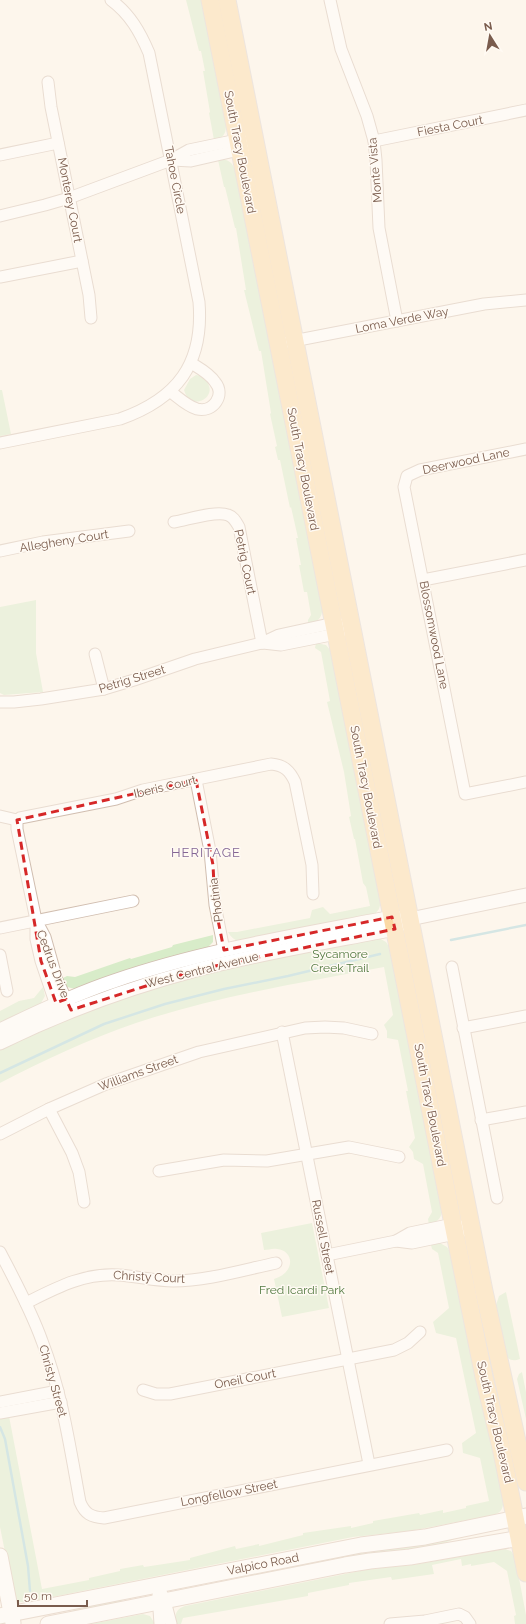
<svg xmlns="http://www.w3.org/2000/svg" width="526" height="1624" viewBox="0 0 526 1624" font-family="Raleway,sans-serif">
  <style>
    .green { fill: #d8ecc9 }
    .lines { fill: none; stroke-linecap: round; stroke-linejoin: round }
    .stream { stroke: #a5d3da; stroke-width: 2.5 }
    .minor-casing { stroke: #d1beb0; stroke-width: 13 }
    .tertiary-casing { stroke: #d1beb0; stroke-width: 15 }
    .secondary-casing { stroke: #d6c0b0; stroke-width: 17 }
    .primary-casing { stroke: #dad1cd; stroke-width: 19 }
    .minor { stroke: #fff; stroke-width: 11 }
    .tertiary { stroke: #fff; stroke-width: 13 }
    .secondary { stroke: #fff; stroke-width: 15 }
    .primary { stroke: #fbd9a5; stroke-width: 17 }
    .marked { fill: none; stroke: #d62828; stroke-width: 3; stroke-dasharray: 8 5; stroke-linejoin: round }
    .labels { text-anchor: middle; stroke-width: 3; stroke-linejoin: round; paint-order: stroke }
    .street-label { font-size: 12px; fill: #7a5c4d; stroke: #fffaf3 }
    .park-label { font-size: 12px; fill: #537a41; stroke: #fffaf3 }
    .neighbourhood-label { font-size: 13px; letter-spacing: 1px; fill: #846695; stroke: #fffaf3 }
  </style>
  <rect width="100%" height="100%" fill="#fdf6ec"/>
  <g class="green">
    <path d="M186,0H201L226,126C226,135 222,138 214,140L209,113L210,112L203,71H205L201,51H199Z"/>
    <path d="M218,160C227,158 233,162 235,171L322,607C323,618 318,622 308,624V620L311,615L307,592H304L299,565H301L296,538H298L291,507L290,508L280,460H278L275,447L277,446L270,414L271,413L261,351H259L244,290H246L236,228H235L225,187H224Z"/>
    <path d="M196,375C200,375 203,378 206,381C220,397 190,413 184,390L190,379Z"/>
    <path d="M0,390H2L11,434L0,436Z"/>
    <path d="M36,600V653L43,692L4,695L0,693V607Z"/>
    <path d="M316,643L326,645L331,651L381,902L379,909L375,914L239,941C234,940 231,937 228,932H237L310,918L312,910L323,907L330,914L370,906L366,887L363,883L355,839H354L349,817L351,816L344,772L327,702L330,701L321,652L315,648Z"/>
    <path d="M213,935V942L207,948L75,989L67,987L61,979L67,976L75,977L130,958L131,959L172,947L173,945Z"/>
    <path d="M379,938L386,942L390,948L442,1211C441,1220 436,1222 429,1225L428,1219L432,1212L423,1164L414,1159L413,1152L409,1147L415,1138L406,1091H408L398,1040L387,1038V1031L384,1025L393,1015L384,967C301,983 216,996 136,1023C89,1039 44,1060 0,1083V1050L80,1013L161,985L247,964Z"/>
    <path d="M43,987L45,996L41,1003L0,1023V1011L19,1001L34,998Z"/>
    <path d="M312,1223L329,1308L282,1317L274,1279C295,1273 295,1251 277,1249C273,1248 268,1250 264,1250L261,1233Z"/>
    <path d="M440,1243L447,1247L451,1253L503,1499C504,1508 501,1513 493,1515L410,1531L353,1537L27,1602H20L14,1597L0,1527V1418L9,1416L42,1589L89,1580V1578L120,1571V1569L143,1565L144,1567L190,1560V1558L235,1546L236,1549L259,1544V1546L303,1535V1533L351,1526V1528L373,1523V1521L419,1513L420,1515L443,1510V1513L466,1508V1506L489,1501L480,1458L463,1453L462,1443L476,1433L456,1338L436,1333L433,1322L449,1308L438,1253L432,1249L431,1245Z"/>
    <path d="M506,1292L520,1359C514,1361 510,1361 506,1356L496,1305L499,1296Z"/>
    <path d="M522,1372L526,1392V1419L517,1379L519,1374Z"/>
    <path d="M456,1536L457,1538L439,1545L226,1582L264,1569Z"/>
    <path d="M505,1549L511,1551L515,1557L526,1615V1624H515L514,1616L516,1615L507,1571L494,1562L471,1566V1564L462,1566L461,1559L432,1565L434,1574L392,1580L391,1577L349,1583V1585L308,1593V1596L183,1618L181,1624H176C174,1615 176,1609 185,1606L370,1569L412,1565Z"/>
    <path d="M122,1598L123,1604L69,1612L87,1605Z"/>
    <path d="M143,1614L150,1616L155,1624H91Z"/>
  </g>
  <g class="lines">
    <g class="stream">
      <path d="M451,940L526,925"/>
      <path d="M0,1073L104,1024L165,1004L224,989L288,976L380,954"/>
      <path d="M0,1427L5,1439L28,1566L30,1591"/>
    </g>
    <g class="minor-casing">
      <g id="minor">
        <path d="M330,0L341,49L367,116L374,141L376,160L379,228L397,321"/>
        <path d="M48,82L51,107L89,295L91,318"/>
        <path d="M374,141L526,110"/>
        <path d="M0,155L58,143"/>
        <path d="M172,160L191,161L239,150L245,147"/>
        <path d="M0,216L45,205L69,198L171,160L189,150L237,140L245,141"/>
        <path d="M0,277L82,261"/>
        <path d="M288,342L484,304L526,300"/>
        <path d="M171,392C179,398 187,406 197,409C213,413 226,395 215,382C209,373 199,368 191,363"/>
        <path d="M0,443L120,419C177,399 204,364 199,302L149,53C140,32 130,14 111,0"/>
        <path d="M526,449L420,470L407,476L404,487L465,794L526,782"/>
        <path d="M174,522C187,520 216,510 228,515C234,517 236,522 239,527L262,643"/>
        <path d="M0,551L43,542L129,531"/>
        <path d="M423,580L526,560"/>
        <path d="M263,643L281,645L336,634L342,631"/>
        <path d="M95,654L104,689"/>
        <path d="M0,702H14L41,699L104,689L134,680L195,659L262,643L279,635L334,623L340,624"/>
        <path d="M196,780L210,851L215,905L224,950"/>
        <path d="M0,816L17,820"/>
        <path d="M36,920L45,937L57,980L70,1007"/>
        <path d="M0,928L133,901"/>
        <path d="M0,955L7,991"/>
        <path d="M452,967L497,1198"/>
        <path d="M58,1011L41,961L36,939V920L17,829V820L20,818L116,799L143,790L271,764C284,765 290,771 295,782L312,865L313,894"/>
        <path d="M463,1028L526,1016"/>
        <path d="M282,1032L369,1464"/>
        <path d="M49,1109L72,1153L79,1172L84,1202"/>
        <path d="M481,1120L526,1112"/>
        <path d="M0,1134L49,1109L106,1084L199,1052L305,1028L325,1027L344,1028L372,1034"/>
        <path d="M159,1171L224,1160L267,1161L349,1147L399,1157"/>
        <path d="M396,1241L412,1243L460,1233"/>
        <path d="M0,1252C15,1281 31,1310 42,1341C62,1392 70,1448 80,1502C85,1514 91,1517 104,1518L447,1450"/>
        <path d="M327,1255L396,1241L410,1233L453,1224L458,1225"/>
        <path d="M26,1303C56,1288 83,1273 118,1275C136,1276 155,1281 173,1281C206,1281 243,1270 276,1263"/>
        <path d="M143,1390L156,1394H170L394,1350L408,1343L420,1332"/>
        <path d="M0,1402L58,1391"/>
        <path d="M0,1413L61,1402"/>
        <path d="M158,1585L165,1601L171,1624"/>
        <path d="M158,1595L160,1624"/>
        <path d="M390,1624L425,1621L459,1614L465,1617L470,1624"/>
      </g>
    </g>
    <g class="tertiary-casing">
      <g id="tertiary">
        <path d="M0,1030C37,1012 75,994 114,981C204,950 299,935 392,917L410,919L526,895"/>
        <path d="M0,1043C63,1012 128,988 196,970C261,953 328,942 395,929L401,924"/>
      </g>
    </g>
    <g class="secondary-casing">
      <g id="secondary">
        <path d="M0,1556L13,1623"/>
        <path d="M0,1616L361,1545L425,1537L526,1516"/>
        <path d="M48,1624L345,1565L370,1561L410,1557L526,1537"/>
      </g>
    </g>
    <g class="primary-casing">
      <g id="primary">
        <path d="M210,0L453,1224L484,1377L502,1452L526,1573"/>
        <path d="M227,0L484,1291L526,1482"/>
      </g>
    </g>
    <use href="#minor" class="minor"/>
    <use href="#tertiary" class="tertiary"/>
    <use href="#secondary" class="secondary"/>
    <use href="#primary" class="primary"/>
  </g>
  <path d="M0 0H526V1624H0ZM196,780L213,865L215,905L224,950L392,917L395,929L196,970L71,1010L66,999L56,1003L41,961L17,820Z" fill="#fdf6ec" fill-opacity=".55" fill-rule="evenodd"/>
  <path class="marked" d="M196,780L213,865L215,905L224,950L392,917L395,929L196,970L71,1010L66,999L56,1003L41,961L17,820Z"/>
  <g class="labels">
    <g class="street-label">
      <text transform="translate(450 126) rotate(-11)" y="4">Fiesta Court</text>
      <text transform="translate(240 152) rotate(79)" y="4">South Tracy Boulevard</text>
      <text transform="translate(375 170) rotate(-95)" y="4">Monte Vista</text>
      <text transform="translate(175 180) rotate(79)" y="4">Tahoe Circle</text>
      <text transform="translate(70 200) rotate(79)" y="4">Monterey Court</text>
      <text transform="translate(402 320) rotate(-11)" y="4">Loma Verde Way</text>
      <text transform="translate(466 461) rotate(-12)" y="4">Deerwood Lane</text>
      <text transform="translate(303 469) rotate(79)" y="4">South Tracy Boulevard</text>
      <text transform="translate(64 541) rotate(-9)" y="4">Allegheny Court</text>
      <text transform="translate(245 562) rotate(78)" y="4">Petrig Court</text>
      <text transform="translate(434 635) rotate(79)" y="4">Blossomwood Lane</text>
      <text transform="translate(132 679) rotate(-17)" y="4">Petrig Street</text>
      <text transform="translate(165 787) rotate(-13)" y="4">Iberis Court</text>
      <text transform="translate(366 787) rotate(79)" y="4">South Tracy Boulevard</text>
      <text transform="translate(216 900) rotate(-97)" y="4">Photinia</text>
      <text transform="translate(53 964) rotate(69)" y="4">Cedrus Drive</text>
      <text transform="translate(202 970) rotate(-14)" y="4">West Central Avenue</text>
      <text transform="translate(138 1073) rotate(-20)" y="4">Williams Street</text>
      <text transform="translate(430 1105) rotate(79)" y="4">South Tracy Boulevard</text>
      <text transform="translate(323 1237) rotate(79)" y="4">Russell Street</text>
      <text transform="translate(149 1277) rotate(3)" y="4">Christy Court</text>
      <text transform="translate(245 1379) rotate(-11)" y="4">Oneil Court</text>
      <text transform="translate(53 1381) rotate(74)" y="4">Christy Street</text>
      <text transform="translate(495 1422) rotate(77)" y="4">South Tracy Boulevard</text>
      <text transform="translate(229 1493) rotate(-11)" y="4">Longfellow Street</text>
      <text transform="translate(263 1564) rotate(-11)" y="4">Valpico Road</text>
    </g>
    <g class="park-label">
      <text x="340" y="958">Sycamore<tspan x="340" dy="14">Creek Trail</tspan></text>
      <text x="302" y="1294">Fred Icardi Park</text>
    </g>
    <g class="neighbourhood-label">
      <text x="206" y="857">HERITAGE</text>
    </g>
  </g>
  <g transform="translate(490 36) rotate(349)" stroke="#fffaf3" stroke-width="3" paint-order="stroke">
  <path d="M0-3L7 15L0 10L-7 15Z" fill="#7a5c4d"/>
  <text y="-6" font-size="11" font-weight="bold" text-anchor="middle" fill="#7a5c4d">N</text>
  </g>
  <path d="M18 1600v6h69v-6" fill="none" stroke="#7a5c4d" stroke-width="2"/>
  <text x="24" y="1600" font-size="12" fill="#7a5c4d" stroke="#fffaf3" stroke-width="3" paint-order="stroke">50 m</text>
</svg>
